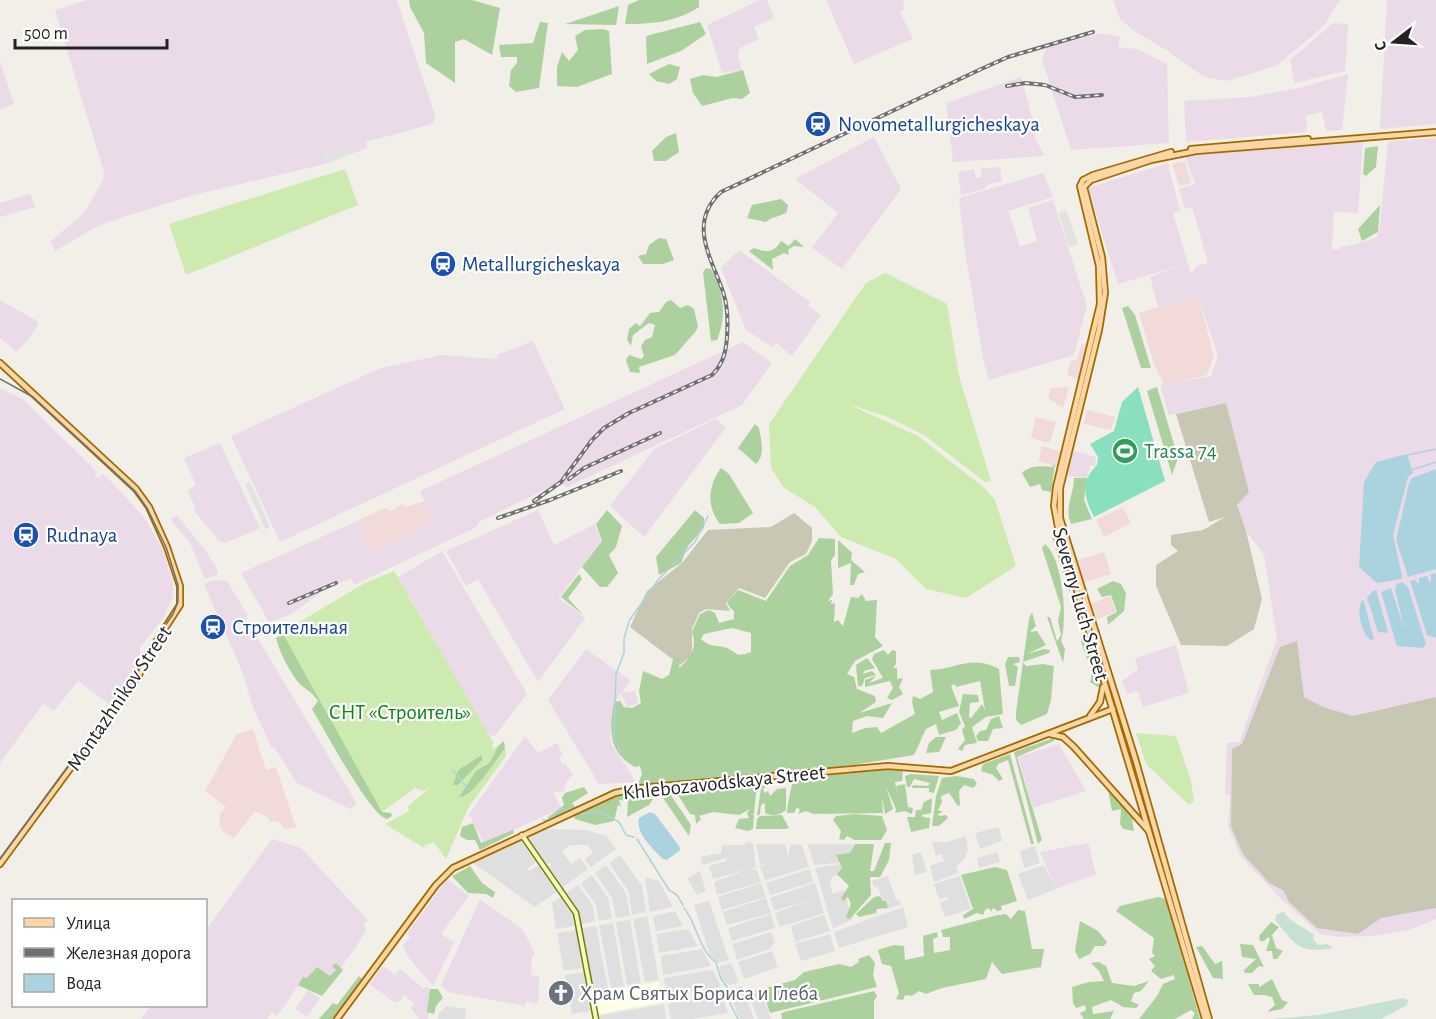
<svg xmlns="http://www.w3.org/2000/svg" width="1436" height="1019" viewBox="0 0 1436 1019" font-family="'Alegreya Sans',sans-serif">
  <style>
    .residential { fill: #e0dfdf }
    .commercial { fill: #f2dad9 }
    .industrial { fill: #ebdbe8 }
    .education { fill: #ffffe5 }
    .construction { fill: #c7c7b4 }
    .grass { fill: #cdebb0 }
    .forest { fill: #add19e; fill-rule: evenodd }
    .wetland { fill: #c6e0d4 }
    .pitch { fill: #88e0be }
    .parking { fill: #e2e2e2 }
    .water { fill: #aad3df }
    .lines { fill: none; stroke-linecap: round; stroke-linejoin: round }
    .stream { stroke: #aad3df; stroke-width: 1.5 }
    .secondary-casing { stroke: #707d05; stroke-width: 7 }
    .primary-casing { stroke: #a06b00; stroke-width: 8 }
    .secondary { stroke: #f7fabf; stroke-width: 4 }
    .primary { stroke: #fcd6a4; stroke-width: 4.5 }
    .tram { stroke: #707070; stroke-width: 1.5 }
    .rail-casing { stroke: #707070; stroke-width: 4 }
    .rail { stroke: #fff; stroke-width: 1.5; stroke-dasharray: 4.5; stroke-linecap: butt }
    .labels { text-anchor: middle; stroke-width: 4.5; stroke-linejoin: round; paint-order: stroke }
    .transit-label { font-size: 21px; fill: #164399; stroke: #fff; text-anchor: start }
    .leisure-label { font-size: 21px; fill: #27864d; stroke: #fff; text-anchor: start }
    .street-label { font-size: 21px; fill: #222; stroke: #fff }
    .park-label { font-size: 21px; fill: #0c8416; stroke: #fff }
    .worship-label { font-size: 21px; fill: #5b616d; stroke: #fff; text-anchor: start }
  </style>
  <rect width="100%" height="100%" fill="#f2efe9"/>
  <g class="residential">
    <path d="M999,827L1002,841L980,849L975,833Z"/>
    <path d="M545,829L586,830L607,836L616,849L591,867L585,859L593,853L588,845H570L562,851L571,864L580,858L588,869L563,887L549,867L552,865L550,863L547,864L528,838Z"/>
    <path d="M966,836L968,850L965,858L956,867L958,873L934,882L930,866L944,861L942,854L936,856L932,842H946Z"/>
    <path d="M521,841L536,862L527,869L529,871L538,865L557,892L535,907L473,863Z"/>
    <path d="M745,842L753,843L756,867L750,869L757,870L761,882L717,895L714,882L749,869L713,879L709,866L726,861V858L703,865L700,857L721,853L722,845H745Z"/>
    <path d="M756,844H786L788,858L791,844L802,845L809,867L765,880L760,866L778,860L760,865Z"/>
    <path d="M808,844H853L852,854L839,856V863L814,865Z"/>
    <path d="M1035,846L1040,863L1024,868L1020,851Z"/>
    <path d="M921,852L927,872L915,875L912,855Z"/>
    <path d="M997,852L1000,862L979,868L977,858Z"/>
    <path d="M620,855L642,886L646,912L632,915L629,892L609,863Z"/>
    <path d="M842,864L844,872L832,877L830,886L833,894L844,890L852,919L833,929L815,868Z"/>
    <path d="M606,865L626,893L630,916L616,918L612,898L595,873Z"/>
    <path d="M1044,865L1056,889L1028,900L1018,874Z"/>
    <path d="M810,869L813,882L770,895L766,883Z"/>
    <path d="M700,871L706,891L697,895L687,878Z"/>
    <path d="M592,875L608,898L612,918L599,921L596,905L581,884Z"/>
    <path d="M888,876L896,900H899L901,905L886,909L878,887H874L872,881Z"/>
    <path d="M960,876L971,909L945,917L940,902L948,900L947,897L939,899L934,884Z"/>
    <path d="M645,877L659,881L673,907L650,912Z"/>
    <path d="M761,883L766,897L722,910L718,897Z"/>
    <path d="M815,883L824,913L780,927L775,913L810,900L774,911L770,898Z"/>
    <path d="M578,885L593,906L595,921L581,924L580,913L566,893Z"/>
    <path d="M561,897L572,915L574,926L556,929L552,903Z"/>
    <path d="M766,898L771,913L727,925L723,912Z"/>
    <path d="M709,901L729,960L718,963L710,955L694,905Z"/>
    <path d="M903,907L908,927L839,948L834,932Z"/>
    <path d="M675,911L683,926L656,931L653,916Z"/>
    <path d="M771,914L775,928L732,941L728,928Z"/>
    <path d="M824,915L830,931L795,942L791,926Z"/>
    <path d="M647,916L659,980L645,982L633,919Z"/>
    <path d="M630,920L641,983L627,985L616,922Z"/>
    <path d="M613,923L624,986L611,988L599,925Z"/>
    <path d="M596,926L608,989L594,991L582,928Z"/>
    <path d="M688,929L698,946L659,953L656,934Z"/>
    <path d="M576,930L582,968L564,971L557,933Z"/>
    <path d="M771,932L775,942L769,949L737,960L733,944Z"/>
    <path d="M830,934L835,951L801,961L795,944Z"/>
    <path d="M702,949L711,966L663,975L661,956Z"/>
    <path d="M772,951L778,967L744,979L738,962Z"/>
    <path d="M731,963L739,982L729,985L721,979L720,966Z"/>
    <path d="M713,970L721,987L668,997L664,978Z"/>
    <path d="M583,972L590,1011L572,1014L565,975Z"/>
    <path d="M742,986L754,1019H739L729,991Z"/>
    <path d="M760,990L771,1019H758L748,993Z"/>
    <path d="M721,993L728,1013L692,1019H671L668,1004Z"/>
    <path d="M664,1004L666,1019H599L598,1016Z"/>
    <path d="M446,1006L466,1009L465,1019H438L439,1013Z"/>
  </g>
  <g class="commercial">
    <path d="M1185,161L1191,183L1179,186L1172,164Z"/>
    <path d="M1198,296L1214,356L1207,375L1165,385L1155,367L1139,313Z"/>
    <path d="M1082,343L1090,345L1081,380L1067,375L1070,362L1077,359Z"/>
    <path d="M1069,387L1063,408L1048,398L1051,388Z"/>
    <path d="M1087,410L1115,417L1111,430L1084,424Z"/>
    <path d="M1036,417L1056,422L1050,443L1031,438Z"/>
    <path d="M1042,446L1062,452L1058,467L1038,461Z"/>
    <path d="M425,501L434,520L372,552L357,521L384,508L391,511L402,504L406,507Z"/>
    <path d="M1123,507L1131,523L1104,537L1096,520Z"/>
    <path d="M1104,552L1111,574L1084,582L1077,560Z"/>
    <path d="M1110,596L1116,612L1095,620L1090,604Z"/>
    <path d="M253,729L266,770L276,767L296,827L284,829L280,822L269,821V818L255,811L234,838L221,830L223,828L219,825L220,814L226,807L205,791L237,734Z"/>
  </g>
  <g class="industrial">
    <path d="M87,0H397L436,118L432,124L366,142L367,148L325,164L198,194L126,216L98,226L55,251L51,241L85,212L103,180L104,172L55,10Z"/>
    <path d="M760,0H767L774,18L754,27L759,39L740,48L738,56L742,70L722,73L707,25Z"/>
    <path d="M826,0H903L904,9L900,12L913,39L854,64Z"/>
    <path d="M1113,0H1340L1323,27L1276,66L1226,81L1204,77L1168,51L1134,31L1120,19Z"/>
    <path d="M1387,0H1436V124L1380,129Z"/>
    <path d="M1333,23L1348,24L1345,71L1294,83L1290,60Z"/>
    <path d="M1102,33L1120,37L1118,47L1137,49L1167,64L1169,143L1071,150L1042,60L1046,48Z"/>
    <path d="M0,61L14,104L0,109Z"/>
    <path d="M1348,74L1342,130L1326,131L1322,112L1306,116L1307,132L1186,142L1184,101L1250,97L1299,88Z"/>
    <path d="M1021,77L1036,131L1035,137L1044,156L953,162L946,103Z"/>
    <path d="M874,137L901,189L842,269L812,248L838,213L795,179Z"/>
    <path d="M1436,138V919L1409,930L1372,936L1338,937L1320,934L1282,900L1241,857L1228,827L1230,795L1225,794L1227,743L1239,742L1277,639L1264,555L1246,531L1237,505L1231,429L1226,403L1169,415L1161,389V385L1211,376L1218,356L1198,296L1158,307L1150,277L1183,265L1118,284L1088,188L1168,163L1180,211L1173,213L1191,274L1197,266L1208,263L1192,207L1185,209L1179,189L1195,184L1185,156L1363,141L1358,213L1334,212L1332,249H1340L1341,246L1354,245L1377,237L1379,232L1388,141Z"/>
    <path d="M1000,167L1002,181L989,184L984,189L961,195L958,172L974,169L976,178L982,177L981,169Z"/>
    <path d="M1043,173L1053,197L1008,211L1020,246L1037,241L1028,208L1053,200L1087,306L1074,355L989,380L983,359L965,252L959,198Z"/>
    <path d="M30,194L35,207L0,217V203Z"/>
    <path d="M739,250L810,302L808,306L821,315L792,356L776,343L772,347L746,330L721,268Z"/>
    <path d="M0,300L39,322L31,336L16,352L0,338Z"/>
    <path d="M533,341L565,409L280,542L231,436L381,368L442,355L497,359V355Z"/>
    <path d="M743,342L772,363L742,405L567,487L560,482L479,522L475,528L354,585L351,578L323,591L290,615L269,622L241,573L357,521L373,552L433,520L420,491Z"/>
    <path d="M0,388L23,399L97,472L95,475L98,478L103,474L106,476L144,517L163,550L173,583V597L164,617L139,649L142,653L136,667L109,704L78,681L54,711L43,704L0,763Z"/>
    <path d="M715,419L726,427L644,537L610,506L654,449Z"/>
    <path d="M220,443L260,528L225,543L219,541L194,511L196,509L187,490L196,485L184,458Z"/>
    <path d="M1072,450L1096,457L1095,466L1090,465L1087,478L1067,476Z"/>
    <path d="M538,510L554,545L595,524L601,541L559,598L585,618L538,682L478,579L466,586L446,551Z"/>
    <path d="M177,515L205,550L218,571L217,575L205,579L190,543L173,523L171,519Z"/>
    <path d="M442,551L527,694L494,737L485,730L398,577Z"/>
    <path d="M212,580L227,581L248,616L240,624L231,625L242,631L254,632L357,804L350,809L297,783L274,747H271L253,707L242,671L204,584Z"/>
    <path d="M1176,645L1189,693L1143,707L1138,691L1127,694L1122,681L1138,669L1135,658Z"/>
    <path d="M586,649L631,681L622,692L635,691L638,703L627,707L621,693L614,702L610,736L612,745L636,782L599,784L548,700Z"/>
    <path d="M525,736L538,753L557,743L563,755L559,757L562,764L565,763L573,775L566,782L564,791L553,792L561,808L484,844L469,814Z"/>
    <path d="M1059,744L1086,791L1033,808L1018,757Z"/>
    <path d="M272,839L301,848L368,920L364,924L366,931L354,950L323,990L308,979L301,988L298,986L277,1016L272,1012L267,1019H141L151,1006H206V930Z"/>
    <path d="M1088,843L1096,874L1056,889L1040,852Z"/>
    <path d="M447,879L469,896L441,934L454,942L433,986L408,957L403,946L410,937L407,934L409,931Z"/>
    <path d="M480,899L522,929L530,943L535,955L532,956L531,975L539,976L538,1004L526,1001L525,1006L448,992L441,985Z"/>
    <path d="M383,966L395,975L400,969L424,989L426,986L433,991L428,1019H419L411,1008L414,1003L404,995L399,1002H394L369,984Z"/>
    <path d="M308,990L320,998L307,1017L295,1009Z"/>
  </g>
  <path class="education" d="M659,982L662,1002L599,1014L595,994Z"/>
  <g class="construction">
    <path d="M1226,403L1249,492L1237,505L1246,531L1262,599L1254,629L1227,646L1181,645L1156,586V565L1178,551L1171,545V535L1203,530L1225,517L1209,522L1176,414Z"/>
    <path d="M794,513L812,528V541L806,554L790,562L765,598L739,588L726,603L730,611L706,609L699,613L692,629V655L680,665L630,627L647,591L682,563L708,530L771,527Z"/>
    <path d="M1297,641L1304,697L1323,707L1353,716L1436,697V908L1381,918L1358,934L1317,928L1289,902L1283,890L1269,883L1243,854L1231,827L1232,749L1242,744L1280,647Z"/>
  </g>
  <g class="grass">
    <path d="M345,169L358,205L186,275L169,224Z"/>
    <path d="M885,273L947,304L959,376L991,481L985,482L924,435L888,417L848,404L918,436L983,487L995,500L1016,566L966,598L926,589L896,559L841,537L815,507L784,488L771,468L769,424L866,283Z"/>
    <path d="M394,571L493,742L492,749L498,746L490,762L483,765L486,774L505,748L506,756L468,808L446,859L434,842L424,846L426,849L385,824L409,811L408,806L431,787L423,791L415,788L382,812L281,633L365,583Z"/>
    <path d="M1136,733L1176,736L1191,781L1194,801L1189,805L1146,764Z"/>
  </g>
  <g class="forest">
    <path d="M409,0H472L500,8L492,55L464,39L455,42V83L426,63L424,33L410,7Z"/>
    <path d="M639,0H699V7C676,22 652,24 625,24L628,5Z"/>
    <path d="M619,6L616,25L565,24Z"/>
    <path d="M540,22L548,23L539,88L516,92L509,86L511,70L517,63V57H501L499,45L533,43Z"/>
    <path d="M700,22L706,34L681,51L647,64L646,36Z"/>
    <path d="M603,29L609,31L612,74L577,87L557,86V67L562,52L569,61L578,50L575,36L585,30Z"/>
    <path d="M669,64L680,67L677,79L669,84L656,81L649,74Z"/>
    <path d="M743,70L750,93L742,99L733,98L702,106L693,93L690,79L703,75L716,77Z"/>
    <path d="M676,133L679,152L666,161H654L652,151L666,137Z"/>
    <path d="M1378,146L1376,167L1366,176L1363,174L1365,148Z"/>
    <path d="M781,199L788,205L787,212C780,217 773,216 766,222L747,218L752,205Z"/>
    <path d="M1380,205L1378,232L1362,241L1358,229Z"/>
    <path d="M659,238L666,239L674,260L663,264H643L638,256L646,254L649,245Z"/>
    <path d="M795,239L804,247L794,246L788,250L789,255L784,253L772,259L773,270L749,251L754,248C767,253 774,253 781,241L789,246Z"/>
    <path d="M706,268L711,269C724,293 727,315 717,340L711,341L703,272Z"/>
    <path d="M671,300L680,308L688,305L694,309L698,326L696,331L675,355L639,367L640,373L630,372L626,360L629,355L641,359L644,356L641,346L645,340L652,337L655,325L649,323L633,335L631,346L627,340L629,329L636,323L640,326L650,313L659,312L666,302Z"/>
    <path d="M1128,306L1135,315L1151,368H1141L1122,308Z"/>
    <path d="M1157,387L1178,458L1172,475L1147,391Z"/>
    <path d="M755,424L759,428C761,441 766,454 756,464L738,448Z"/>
    <path d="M1055,464L1051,492L1042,490L1040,484L1030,487L1022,473C1030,465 1043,466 1052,467Z"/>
    <path d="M721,468L729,474L753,513L739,523L720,524C706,506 708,486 721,468Z"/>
    <path d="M1074,478H1087L1084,500L1092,519L1071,524C1064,508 1074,494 1074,478Z"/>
    <path d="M607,510L622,526L616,547L609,555L618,573L607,587H600L582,567L602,541L596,524Z"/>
    <path d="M695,510L704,518V528L688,546L681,563L659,575L656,557Z"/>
    <path d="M1055,536L1071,588L1069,592L1052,537Z"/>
    <path d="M819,538L835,539V555L831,560L833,594L828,601L832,600L831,604L835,603L834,622L838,620L843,626L851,597L858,598L862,594L866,601L877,600L875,637L883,646L855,661L847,674L854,677L857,689L875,696L876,702L859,713L892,703L883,718L867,716L853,721L852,733L865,728L877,727L881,733L915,714L912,702L913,696L920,699L933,692L930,670C955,670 971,654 999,669L1003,714L986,717L972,727L977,743L965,745L962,751L958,749L965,740L962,730L965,726L959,712L963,694L978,695L979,702L970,703L969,717L971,718L982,704L985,710L980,681L956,687L955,684L951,686L959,706L939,712L942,720L957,713L961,723L956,730L939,735L936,724L926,729L914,755L853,765L638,784L642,774L640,766L635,767C608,753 609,729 614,702L620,701L624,707L632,708L641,703L639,691L643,671L662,679L669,675L674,656L680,659L679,668C690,658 698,648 692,632L700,614L709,610L715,613L719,623L734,619V611L730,608L727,602L738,590L766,601L790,566L808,555ZM732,628L751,633V652C733,659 738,651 724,647C715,645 709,647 701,639L704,634Z"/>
    <path d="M838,540L852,553L851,560L865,572L858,574L854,585H850L851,563L838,568Z"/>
    <path d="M1045,544C1063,558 1068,621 1061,641L1065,649L1063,663L1047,617H1050L1057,641L1061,635L1058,621L1061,607L1042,548Z"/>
    <path d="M579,574L582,579L568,598L583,615L561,597Z"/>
    <path d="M1113,581L1121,584L1126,593L1124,611L1108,625L1107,617L1117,612L1111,595L1102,597L1097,589Z"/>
    <path d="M1032,612L1036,626L1030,632L1037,631L1046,645L1027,654L1044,649L1050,650L1049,653L1023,662L1026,666L1043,664L1054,666L1051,700L1047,714L1021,725L1016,720V712L1029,619Z"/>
    <path d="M1081,634L1087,641L1100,685L1098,687L1090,682C1097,666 1079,651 1081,634Z"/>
    <path d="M281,635L284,636L382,812L391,813L392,816L387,819C371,817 323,727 312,709L318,701C313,693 308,691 301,685C292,677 278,649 276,638Z"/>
    <path d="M884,650L888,655L892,650L896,651V664L893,668H897V679L903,678L899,687L903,694L892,700L887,698L893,688L890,681L865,687V680L876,676L869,683L883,678L872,659L874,654Z"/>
    <path d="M1008,657H1019L1020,662L1013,664L1018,667L1015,686H1009L1005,664Z"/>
    <path d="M867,658L875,668L864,671L863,674L872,671L876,675L865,678L862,686H858L856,665Z"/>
    <path d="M999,716L1003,728L993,729L988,741H978L976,736L980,731L986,730L991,719Z"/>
    <path d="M936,737H946L939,752L926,753L929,743Z"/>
    <path d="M1053,738L1054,741L1017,757L1042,840L1038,844L1014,752Z"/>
    <path d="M504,741L505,748C497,759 472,798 459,797L476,771L490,762L498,746Z"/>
    <path d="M1010,754L1034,844H1031L1008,760L998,764L996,768L1003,779L999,781L993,775L981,771L983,764Z"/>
    <path d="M482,755V760L458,785H453L458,770Z"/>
    <path d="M887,770L903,771L902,781L895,782L898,800L896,786L905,784L908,807L913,808L912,814L904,811L895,813L896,809L886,787L893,809L885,814L882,797L883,813L813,814L806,811L798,814L800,810L797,807L794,813H787C788,800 791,791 793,778Z"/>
    <path d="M911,774L939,776L934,793L929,792V788H912L913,785L928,786L930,783L914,779L910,787H907L905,776Z"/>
    <path d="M957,776L974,779L977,784L973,788L964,785L959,791L960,805L958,806L949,793L941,796L942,802L938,810L943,812L938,814L939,816L946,815L948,818L939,826H932L936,796L942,778Z"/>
    <path d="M754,780L757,783L754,814L751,815H754L753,829L748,831L735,828L739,819L749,818L747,813L750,809L739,815L713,812L699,816L701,819L696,824L695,815L690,814L678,795L675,796L672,791L715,790L717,785L713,784Z"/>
    <path d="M762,781L767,784L763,790L765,793L768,791L770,796L777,789L786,788V810C779,815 774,817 765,813V803L761,805L760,814L757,816Z"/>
    <path d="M584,787L588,793L572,803L576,808L551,819L547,818L564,805L562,798L565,793Z"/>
    <path d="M1108,790L1132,818L1134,831L1123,829L1120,824L1121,809L1112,811Z"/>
    <path d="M668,791L691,825L689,836L661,795Z"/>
    <path d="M623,794L653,799L649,805L627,817L628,801L619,800L621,807L618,805L614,821L595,825L575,819L574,814Z"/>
    <path d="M932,798L931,813L922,815L923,817L930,818L929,828L911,832L907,817H915L916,810H921L924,802Z"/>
    <path d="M855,814L882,816L887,830L881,840H855L847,836L844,840L839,839L841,831L833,820L836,816Z"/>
    <path d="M782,815L789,828L786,829H756L757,819L760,816Z"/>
    <path d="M473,823L481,843L513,830L514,833L480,850L475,840H467L460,836L462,827Z"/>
    <path d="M885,843H891L889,860L880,877H870L871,895L850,919L846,917L851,904L848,897L843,901L841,898L849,886L837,874L842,868L836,855L850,853L855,844H874L870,871H874Z"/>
    <path d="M470,866L482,883L495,892L493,898L486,894L468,893L452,876Z"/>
    <path d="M995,867L1007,870L1017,901L1001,906L1002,910L997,911L993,908L991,912L989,908L985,910L983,915L977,913L964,919L963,915L973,909L961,875Z"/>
    <path d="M880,896L883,901H886L888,908L877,909L876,913L859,917L856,914L874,897Z"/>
    <path d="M1158,897L1166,899L1200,1019H1192L1195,1013L1191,1010L1175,1019H1139L1157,996L1163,984L1175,979L1174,975L1161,979L1151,971L1155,966L1149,959L1155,956L1152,953L1154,938L1116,911L1120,906Z"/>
    <path d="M1018,910L1025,911L1032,949H1044L1041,967L1002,974L992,962L986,979L942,988L926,994L919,991L912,996L905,995L903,1000L896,999L899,993L891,966L882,964L878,950L894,945L904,946L905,960L924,956L923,936L937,932L938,937L933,939L934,953L950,950V937H943L941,930L998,915L1006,914L1011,919Z"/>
    <path d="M1080,921L1098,931L1107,942L1104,946H1095L1090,954L1079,959L1075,951Z"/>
    <path d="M1271,922L1279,927L1272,935L1276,948L1283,951L1277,959H1273L1272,951H1266L1270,939L1268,937L1264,941H1260L1259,936Z"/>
    <path d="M1240,944L1253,945L1264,967L1259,966L1252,973H1245L1244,970L1256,959L1242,957Z"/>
    <path d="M1202,946L1215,964L1222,961L1223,979L1213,978L1196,947Z"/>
    <path d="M869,955L875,963L873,975L877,987L770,1013L762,989L795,980L804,972L839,964L851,967L859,962L858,959Z"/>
    <path d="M1099,962L1106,966L1112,983L1134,986L1149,981L1141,991L1134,993L1131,1001L1139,1005L1136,1008L1123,1007L1111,1000L1092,1007L1093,1014L1114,1011L1110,1019H1084L1080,1013L1086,1010L1085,1005L1076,1008L1073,1003L1072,987L1089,982L1104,981L1099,971L1091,963Z"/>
    <path d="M336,963L343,970L322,996L298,985L303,977L307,978L317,967L330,976L336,970L332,966Z"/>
    <path d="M359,976L363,980L335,1019H319L333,1003L337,1005Z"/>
    <path d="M1272,979L1282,1000L1288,1002L1282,1009L1267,1012L1275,1005L1272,997L1265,995H1254L1248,984H1259V987Z"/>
    <path d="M430,989H438L443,998L436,1006L434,1014L427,1012Z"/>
    <path d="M874,991L877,996L874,1001V1019H782L781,1014L784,1012Z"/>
  </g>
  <g class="wetland">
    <path d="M1284,912C1290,923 1305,927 1314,935L1313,939L1318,945L1327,944L1333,948C1298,954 1296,945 1275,920L1277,914Z"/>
    <path d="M1403,998L1408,1000L1407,1005L1381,1019H1270L1319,1015Z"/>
  </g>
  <path class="pitch" d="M1138,387L1165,481L1094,517C1084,498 1080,481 1097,465L1098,457L1090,444L1114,431L1122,402Z"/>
  <g class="parking">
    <path d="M352,146L355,152L326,164L323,155Z"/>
    <path d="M1066,210L1078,244L1069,247L1059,213Z"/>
    <path d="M250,482L270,527L265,529L245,484Z"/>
  </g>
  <g class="water">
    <path d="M1407,454L1413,473L1408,477L1393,535L1402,576L1401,579L1377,583L1359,567L1364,482L1376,462Z"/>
    <path d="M1436,469V569L1408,577L1396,540L1409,483L1412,478Z"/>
    <path d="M1436,573V638L1427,635L1410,581L1415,580L1419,584V578L1427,576L1429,581H1431V574Z"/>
    <path d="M1402,582L1408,587L1426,644L1423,648L1397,646L1381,592L1391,588L1404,628L1395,589L1397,584Z"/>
    <path d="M1376,590L1387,629L1388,633L1378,632L1367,598L1373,591Z"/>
    <path d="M1362,600L1364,602L1374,639L1370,640C1361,630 1356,612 1362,600Z"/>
    <path d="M650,812L655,814L679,846L680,850L667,860L663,859C653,849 635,833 639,818Z"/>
  </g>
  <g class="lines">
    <g class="stream">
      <path d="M1408,455L1436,449"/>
      <path d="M1412,470L1436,462"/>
      <path d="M621,753L614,738L616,674L624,653V639L629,621L658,580L695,542L708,516"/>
      <path d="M453,770L468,789"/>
      <path d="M581,814L602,812L619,822L626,835L634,837"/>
      <path d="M543,820H548L562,808L573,809"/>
      <path d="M637,839L669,890L677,895L683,905"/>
      <path d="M684,908C697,923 699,951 716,962L721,979L727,987L726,995L738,1019"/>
    </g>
    <g class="secondary-casing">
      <path id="secondary" d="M522,835L576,913L596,1019"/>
    </g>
    <g class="primary-casing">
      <g id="primary">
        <path d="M1191,149L1308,139"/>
        <path d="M1171,152L1093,175L1083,180L1080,186L1099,266L1100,304L1056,487L1054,506L1058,527L1205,1019"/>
        <path d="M0,363L136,489L149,507L167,547L180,586V605L149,653L139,675L0,864"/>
        <path d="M1090,716L1100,702L1103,687"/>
        <path d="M1050,734L1063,737L1074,747L1148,830"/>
        <path d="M337,1019L436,885L453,868L615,793L639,788L888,766L951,771L1113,709"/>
        <path d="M1209,1019L1135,758L1060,518V488L1099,330L1105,293L1102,257L1084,187L1091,180L1151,160L1196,151L1436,132"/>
      </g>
    </g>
    <use href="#secondary" class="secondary"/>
    <use href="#primary" class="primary"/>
    <path class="tram" d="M0,379L33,397L135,491L147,508L166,547L178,585V602L173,614L148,651L138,672L0,859"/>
    <g class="rail-casing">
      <g id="rail">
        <path d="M1007,86L1025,83L1045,85L1075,97L1102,95"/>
        <path d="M569,479L584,468L660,433"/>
        <path d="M534,501L561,482L592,440L604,428L629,413L712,375C723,364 726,352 727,337C728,323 728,309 724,295C713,260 686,224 721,192L979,70L1008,57L1093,32"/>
        <path d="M498,518L550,500L621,471"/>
        <path d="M289,603L336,583"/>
      </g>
    </g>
    <use href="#rail" class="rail"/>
  </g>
  <defs>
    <g id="station-disc" transform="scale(1.35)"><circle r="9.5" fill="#1a4fb4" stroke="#fff"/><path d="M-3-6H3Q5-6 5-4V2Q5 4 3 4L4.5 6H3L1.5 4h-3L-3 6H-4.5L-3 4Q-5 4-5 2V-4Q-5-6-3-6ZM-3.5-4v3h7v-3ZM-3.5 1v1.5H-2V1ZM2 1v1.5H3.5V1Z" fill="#fff"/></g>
    <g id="stadium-disc" transform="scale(1.35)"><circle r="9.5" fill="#2e9e5b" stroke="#fff"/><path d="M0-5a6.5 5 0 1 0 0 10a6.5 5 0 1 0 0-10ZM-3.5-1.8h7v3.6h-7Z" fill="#fff"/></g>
    <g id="church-disc" transform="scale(1.35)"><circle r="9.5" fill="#6b7280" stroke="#fff"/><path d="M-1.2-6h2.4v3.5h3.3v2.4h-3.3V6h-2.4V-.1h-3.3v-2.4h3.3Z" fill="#fff"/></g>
  </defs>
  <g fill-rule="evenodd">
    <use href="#station-disc" x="818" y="124"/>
    <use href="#station-disc" x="443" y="264"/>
    <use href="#stadium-disc" x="1125" y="451"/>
    <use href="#station-disc" x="26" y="535"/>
    <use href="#station-disc" x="213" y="627"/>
    <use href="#church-disc" x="561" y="993"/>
  </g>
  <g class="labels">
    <g class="transit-label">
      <text x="838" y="131">Novometallurgicheskaya</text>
      <text x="462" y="271">Metallurgicheskaya</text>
      <text x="46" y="542">Rudnaya</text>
      <text x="232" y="634">Строительная</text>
    </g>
    <g class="leisure-label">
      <text x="1144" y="458">Trassa 74</text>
    </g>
    <g class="street-label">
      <text transform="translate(1081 604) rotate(74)" y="7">Severny Luch Street</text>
      <text transform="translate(119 698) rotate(-56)" y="7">Montazhnikov Street</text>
      <text transform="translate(724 782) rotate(-6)" y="7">Khlebozavodskaya Street</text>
    </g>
    <g class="park-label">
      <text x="400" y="719">СНТ «Строитель»</text>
    </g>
    <g class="worship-label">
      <text x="580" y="1000">Храм Святых Бориса и Глеба</text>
    </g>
  </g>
  <rect x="12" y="899" width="195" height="108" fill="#ffffff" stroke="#a7a7a7" stroke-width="1.5"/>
  <rect x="24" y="918" width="30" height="9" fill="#fcd6a4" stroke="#a7a7a7" stroke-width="1.5"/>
  <text x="66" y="929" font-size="18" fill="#222222">Улица</text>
  <rect x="24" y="948" width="30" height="9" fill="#707070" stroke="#a7a7a7" stroke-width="1.5"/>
  <text x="66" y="959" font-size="18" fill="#222222">Железная дорога</text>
  <rect x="24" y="974" width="30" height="18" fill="#aad3df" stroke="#a7a7a7" stroke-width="1.5"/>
  <text x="66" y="989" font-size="18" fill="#222222">Вода</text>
  <g transform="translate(1394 42) rotate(253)" stroke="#ffffff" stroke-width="4.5" paint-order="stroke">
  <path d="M0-4.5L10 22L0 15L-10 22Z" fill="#222222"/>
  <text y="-9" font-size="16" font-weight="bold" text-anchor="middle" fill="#222222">С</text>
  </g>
  <path d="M15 39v9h152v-9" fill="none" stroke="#222222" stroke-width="3"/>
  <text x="24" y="39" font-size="18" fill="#222222" stroke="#ffffff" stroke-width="4.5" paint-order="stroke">500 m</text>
</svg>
